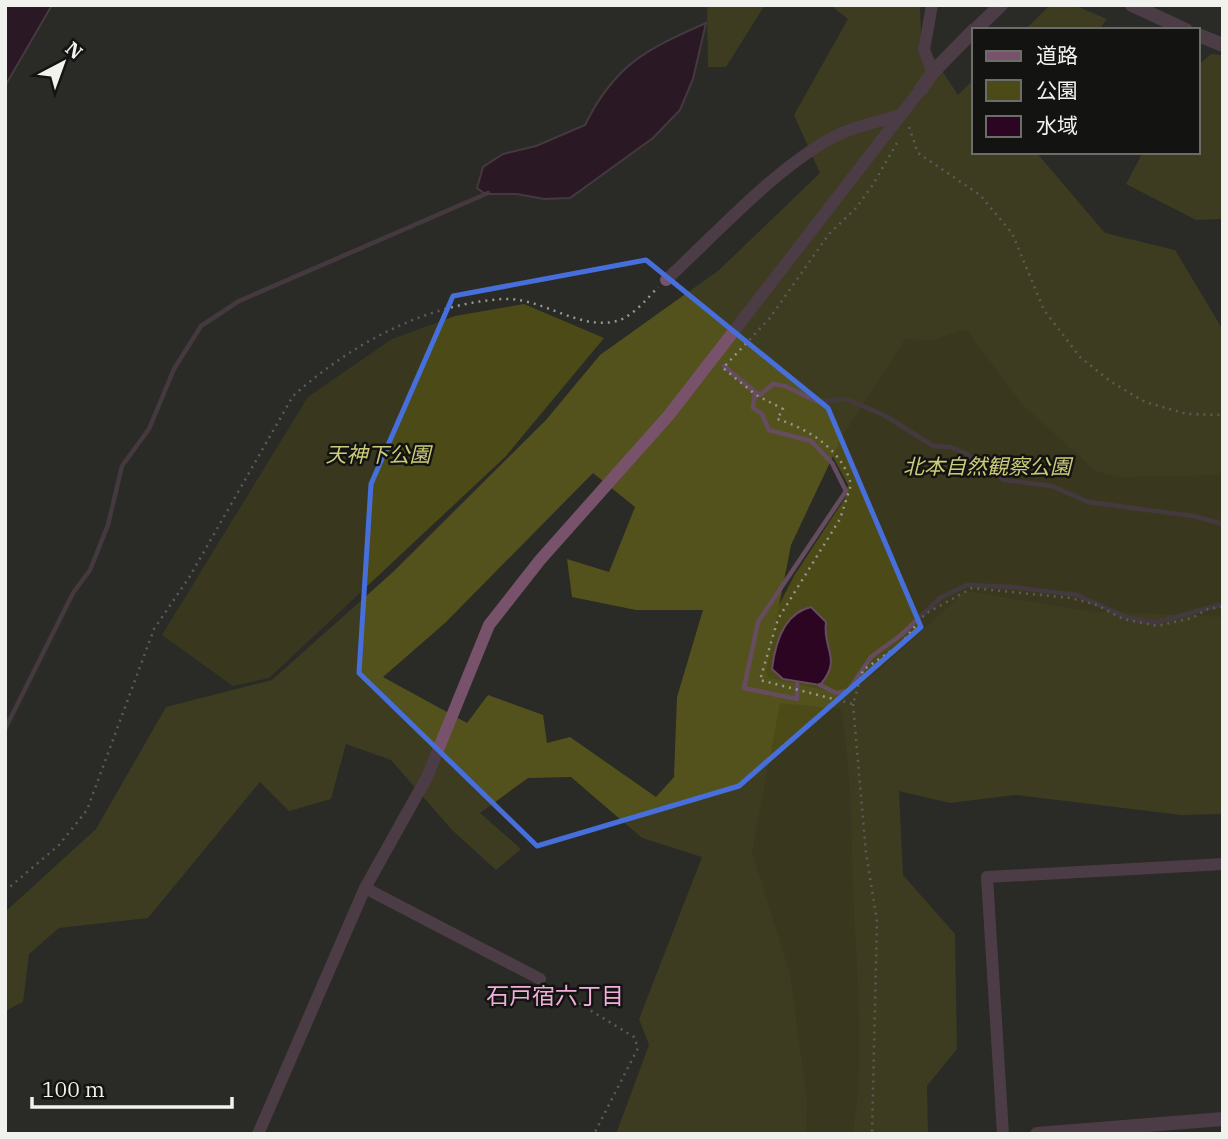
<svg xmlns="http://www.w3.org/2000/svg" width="1228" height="1139" viewBox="0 0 1228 1139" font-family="'IBM Plex Serif','Noto Sans JP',serif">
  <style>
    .green { fill: #4c4b18 }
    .forest { fill: #54521c; fill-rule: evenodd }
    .water { fill: #2b0522; stroke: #664c5f; stroke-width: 2 }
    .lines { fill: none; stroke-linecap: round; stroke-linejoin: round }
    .stream { stroke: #664c5f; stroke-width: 4.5 }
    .path { stroke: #969692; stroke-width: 2.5; stroke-dasharray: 2 5; stroke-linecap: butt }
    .minor { stroke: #77526a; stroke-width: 12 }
    .tertiary { stroke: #77526a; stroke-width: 14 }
    .marked { fill: none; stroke: #476fdc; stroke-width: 5; stroke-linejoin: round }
    .labels { text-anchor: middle; stroke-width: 5; stroke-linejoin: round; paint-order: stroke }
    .park-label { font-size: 21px; font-style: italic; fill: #cccb79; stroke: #131311 }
    .neighbourhood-label { font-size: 23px; fill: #f3addb; stroke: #131311 }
  </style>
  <rect width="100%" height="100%" fill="#2a2a26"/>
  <g class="green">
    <path d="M936,174L1223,422V627L868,692L898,1134H759L728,893L763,636L794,576L845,498L848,485L833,457L816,439Z"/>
    <path d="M524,304L604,338L505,457L269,678L233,686L162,635L308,397L392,339L455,316Z"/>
  </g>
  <g class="forest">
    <path d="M707,5H765L726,67H708Z"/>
    <path d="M830,5H920L921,39L958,95L974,79V152H1036L1105,233L1175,250L1223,330V475L1123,477L1097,472L1022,404L966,329L932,340L905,339L842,437L791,545L766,672L771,683L770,678L846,695L877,672L965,591L1085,611L1223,617V814L1181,815L1015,795L950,803L899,791L903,875L955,934L957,1049L927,1086L928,1134H853C865,1059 857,981 854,905C851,841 852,773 841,709L780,703L752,852L790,974L807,1101L806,1134H616L649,1045L639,1019L702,857L642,838L571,777L528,778L480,813L521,849L496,870L452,830L391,760L346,744L331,799L289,811L260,782L148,918L59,928L29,954L23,1002L5,1011V912L96,829L166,707L272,680L393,572L546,420L600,355L719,270L820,173L794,115L848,19ZM593,473L635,507L609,572L567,559L572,597L636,610H703L677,697L674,777L656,797L570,737L547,743L543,715L488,695L467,723L383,677L445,623Z"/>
    <path d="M1050,5H1074L1107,19L1099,30H1025Z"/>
    <path d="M1211,54L1223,55V219L1196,220L1126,184L1143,152H1198V65Z"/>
  </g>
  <g class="water">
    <path d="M5,5H52L5,86Z"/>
    <path d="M706,23L693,79L680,110L653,138L570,198L544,199L517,194H485L477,188L483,167L503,154L536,146L585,125C615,64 647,49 706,23Z"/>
    <path d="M811,607L826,622C822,650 843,658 820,685L783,679L772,669C775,644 784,613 811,607Z"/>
  </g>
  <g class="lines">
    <g class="stream">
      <path d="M724,366L755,392L753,408L762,414L769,430L811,441L832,463L846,491L758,622L744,688L797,699V684"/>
      <path d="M755,392L760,395L773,384L785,386L818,402L845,399L856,403L886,416L933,446L951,447L965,453L1004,480L1052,486L1088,502L1193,516L1223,524"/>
      <path d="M820,685L836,693L848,691L871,657L901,635L940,598L967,585L1011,587L1077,595L1126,617L1154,623L1223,604"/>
      <path d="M5,729L73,593L90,570L108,525L122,466L149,429L174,369L201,326L239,301L488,193"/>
    </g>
    <g class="path">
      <path d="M909,127L918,153L980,195L1012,233L1044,310L1080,357L1110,381L1145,402L1187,414L1223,415"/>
      <path d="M897,143L872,186L856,208L829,234L769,319L723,368L756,395L783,409L777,419C809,429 843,450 851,485L840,519L778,619L760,680L853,704L863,670L900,645L925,614L972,588L1071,598L1097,605L1123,619L1157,626L1192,618L1208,609L1223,607"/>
      <path d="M853,704L866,853L877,921L872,1134"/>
      <path d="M5,891L59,845L87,810L154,629L190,576L293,396C351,344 425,304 503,299C542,297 579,331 617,321C632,317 648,298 658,287"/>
      <path d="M549,985L634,1037L638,1048L594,1134"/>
    </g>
    <g class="minor">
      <path d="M932,5L924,50L933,72"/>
      <path d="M666,280C715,235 776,167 834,137C854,126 879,122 900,115"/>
      <path d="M365,888L540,979"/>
      <path d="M258,1134L365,888L427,777L489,625L540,560L669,415L921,89"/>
      <path d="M1003,1134L987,877L1223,864"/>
    </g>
    <g class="tertiary">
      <path d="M1132,5L1186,30"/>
      <path d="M975,30L1001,5"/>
      <path d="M1198,35L1223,45"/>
      <path d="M921,89L933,72L974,30"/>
      <path d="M1037,1134L1223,1119"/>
    </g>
  </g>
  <path d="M0 0H1228V1139H0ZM646,260L828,408L921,627L739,786L537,846L359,673L371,484L453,296Z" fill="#2a2a26" fill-opacity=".55" fill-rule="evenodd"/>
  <path class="marked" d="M646,260L828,408L921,627L739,786L537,846L359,673L371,484L453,296Z"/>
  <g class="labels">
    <g class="park-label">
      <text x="378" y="462">天神下公園</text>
      <text x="987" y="474">北本自然観察公園</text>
    </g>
    <g class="neighbourhood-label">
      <text x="555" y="1004">石戸宿六丁目</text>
    </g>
  </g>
  <rect width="1228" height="1139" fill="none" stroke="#f1f1ee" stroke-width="14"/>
  <rect x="972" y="28" width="228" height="126" fill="#131311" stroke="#6c6c69" stroke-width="2"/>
  <rect x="986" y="51" width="35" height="10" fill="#77526a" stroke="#6c6c69" stroke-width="2"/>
  <text x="1036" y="63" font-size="21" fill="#f1f1ee">道路</text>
  <rect x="986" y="80" width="35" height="21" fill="#4c4b18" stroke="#6c6c69" stroke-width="2"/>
  <text x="1036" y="98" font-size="21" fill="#f1f1ee">公園</text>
  <rect x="986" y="116" width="35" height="21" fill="#2b0522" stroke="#6c6c69" stroke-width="2"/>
  <text x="1036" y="133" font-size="21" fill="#f1f1ee">水域</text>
  <g transform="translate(63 63) rotate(41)" stroke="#131311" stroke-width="5" paint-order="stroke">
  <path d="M0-5L12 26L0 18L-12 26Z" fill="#f1f1ee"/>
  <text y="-10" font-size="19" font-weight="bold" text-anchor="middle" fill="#f1f1ee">N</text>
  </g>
  <path d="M32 1097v10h200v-10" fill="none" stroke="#f1f1ee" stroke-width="3.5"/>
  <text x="42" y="1097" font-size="21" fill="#f1f1ee" stroke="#131311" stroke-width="5" paint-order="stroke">100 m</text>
</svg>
